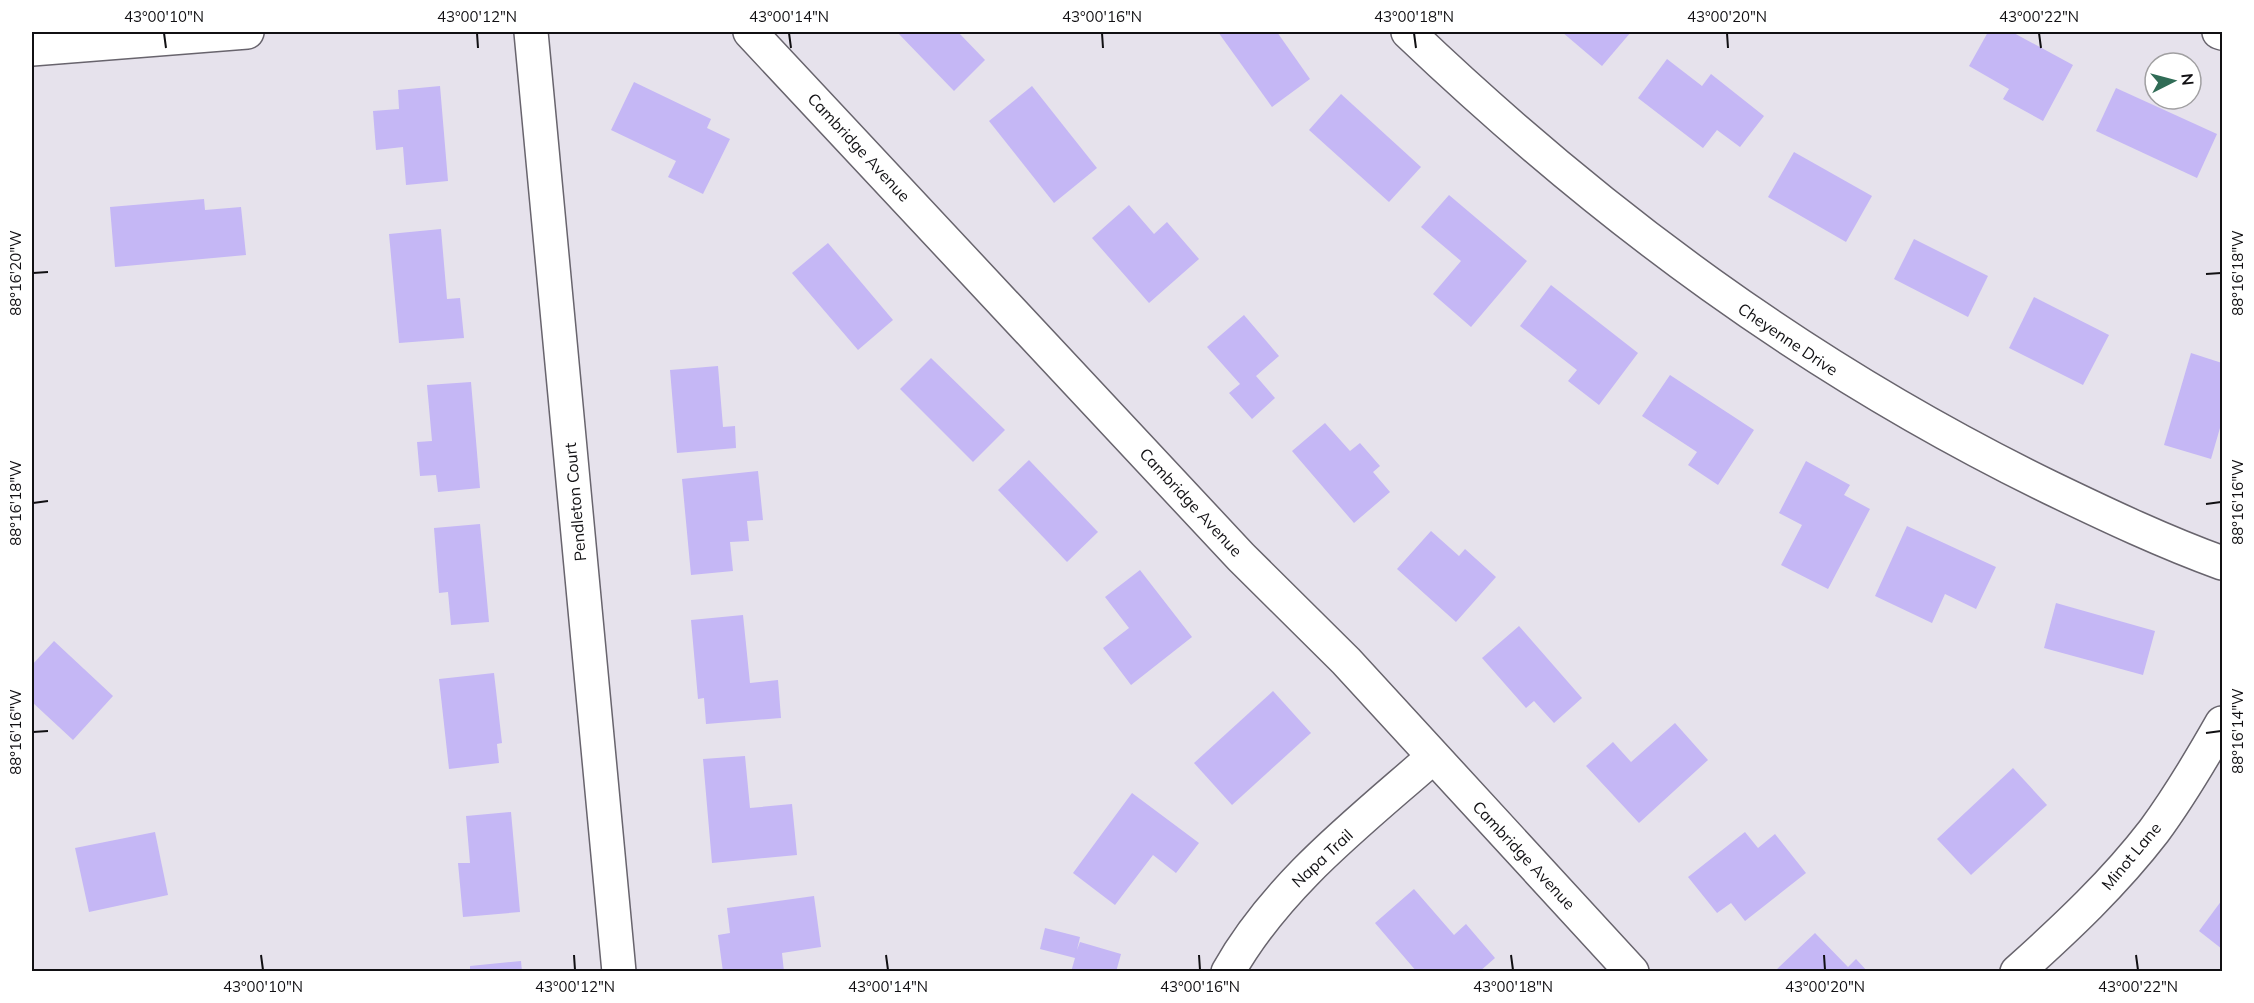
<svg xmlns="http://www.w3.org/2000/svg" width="2254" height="1003" viewBox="0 0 2254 1003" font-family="Mulish,sans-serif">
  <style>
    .building { fill: #c5b7f5 }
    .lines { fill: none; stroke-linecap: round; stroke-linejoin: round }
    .minor-casing { stroke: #68646d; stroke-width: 36 }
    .minor { stroke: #fff; stroke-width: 33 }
    .ticks { fill: none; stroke: #111013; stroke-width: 2 }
    .labels { text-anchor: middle; stroke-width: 4.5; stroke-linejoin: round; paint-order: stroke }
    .street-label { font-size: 16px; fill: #111013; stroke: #fff }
    .neatline { fill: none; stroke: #111013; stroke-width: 2 }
    .ticks-label { font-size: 15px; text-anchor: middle; fill: #111013 }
  </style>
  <rect width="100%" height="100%" fill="#e6e2ec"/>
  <g class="building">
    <path d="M897,32H958L985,60L954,91Z"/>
    <path d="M1218,32H1277L1310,79L1272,107Z"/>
    <path d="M1562,32H1631L1602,66Z"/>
    <path d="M1988,32H2012L2073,65L2043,121L2003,99L2009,89L1969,66Z"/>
    <path d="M1667,59L1702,86L1711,74L1764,116L1740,147L1717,130L1703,148L1638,98Z"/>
    <path d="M634,82L711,119L707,128L730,139L703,194L668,177L676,161L611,130Z"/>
    <path d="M440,86L448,181L406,185L403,147L376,150L373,111L399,109L398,90Z"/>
    <path d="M1032,86L1097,168L1054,203L989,121Z"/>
    <path d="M2116,88L2217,134L2197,178L2096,131Z"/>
    <path d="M1341,94L1421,167L1389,202L1309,130Z"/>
    <path d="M1794,152L1872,196L1846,242L1768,197Z"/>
    <path d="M1449,195L1527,261L1471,327L1433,294L1461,261L1421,227Z"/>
    <path d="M204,199L205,210L241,207L246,255L115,267L110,207Z"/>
    <path d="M1129,205L1154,234L1167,222L1199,259L1149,303L1092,238Z"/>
    <path d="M441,229L447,299L460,298L464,338L399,343L389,234Z"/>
    <path d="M1914,239L1988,276L1968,317L1894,279Z"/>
    <path d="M828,243L893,320L858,350L792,273Z"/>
    <path d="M1551,285L1638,353L1599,405L1568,381L1577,370L1520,326Z"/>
    <path d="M2034,297L2109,335L2083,385L2009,348Z"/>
    <path d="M1244,315L1279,356L1256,376L1275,398L1252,419L1229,393L1240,384L1207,347Z"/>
    <path d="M2191,353L2222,363V421L2211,459L2164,445Z"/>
    <path d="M931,358L1005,430L973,462L900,389Z"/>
    <path d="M718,366L723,427L735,426L736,448L677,453L670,370Z"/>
    <path d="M1670,375L1754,430L1718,485L1688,465L1697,452L1642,416Z"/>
    <path d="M471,382L480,488L438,492L436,475L420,476L417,442L432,441L427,385Z"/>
    <path d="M1325,423L1350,451L1360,443L1380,466L1373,472L1390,492L1354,523L1292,451Z"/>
    <path d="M1029,460L1098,532L1067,562L998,490Z"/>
    <path d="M1806,461L1850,485L1844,495L1870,509L1828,589L1781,565L1802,525L1779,513Z"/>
    <path d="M758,471L763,520L747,521L749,541L730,542L733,571L691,575L682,479Z"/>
    <path d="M480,524L489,622L451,625L448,592L439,593L434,528Z"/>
    <path d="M1907,526L1996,567L1976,609L1945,594L1932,623L1875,596Z"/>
    <path d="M1431,531L1459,556L1465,549L1496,577L1456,622L1397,569Z"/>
    <path d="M1140,570L1192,637L1131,685L1103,648L1129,628L1105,597Z"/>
    <path d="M2056,603L2155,631L2143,675L2044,648Z"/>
    <path d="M743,615L750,683L778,680L781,718L706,724L704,698L698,699L691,620Z"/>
    <path d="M1519,626L1582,698L1554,723L1534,701L1526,708L1482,658Z"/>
    <path d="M54,641L113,696L73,740L32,702V665Z"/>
    <path d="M494,673L502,743L497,744L499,763L449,769L439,679Z"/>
    <path d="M1273,691L1311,733L1232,805L1194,763Z"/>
    <path d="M1675,723L1708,760L1639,823L1586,766L1613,742L1631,762Z"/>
    <path d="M745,756L750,808L792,804L797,855L712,863L703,759Z"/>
    <path d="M2013,768L2047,805L1971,875L1937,839Z"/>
    <path d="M1132,793L1199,843L1176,873L1153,855L1115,905L1073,873Z"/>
    <path d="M511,812L520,912L463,917L458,863H470L466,816Z"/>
    <path d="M155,832L168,895L89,912L75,848Z"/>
    <path d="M1745,832L1758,848L1775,834L1806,873L1745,921L1731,903L1717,913L1688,877Z"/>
    <path d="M1414,889L1454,935L1466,924L1495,958L1479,972H1417L1375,923Z"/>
    <path d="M814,896L821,947L782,953L784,972H723L718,935L730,933L727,908Z"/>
    <path d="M2222,900V949L2199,931Z"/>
    <path d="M1045,928L1080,937L1077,950L1080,942L1121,954L1116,972H1071L1075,958L1040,949Z"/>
    <path d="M1815,933L1848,967L1856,959L1868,972H1778L1776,970Z"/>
    <path d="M521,961L522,972H470V966Z"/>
  </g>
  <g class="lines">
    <g class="minor-casing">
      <g id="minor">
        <path d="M531,32L619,972"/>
        <path d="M750,32L1241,557L1346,661L1632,972"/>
        <path d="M1408,32C1602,217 1809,370 2051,488C2107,515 2164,542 2222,563"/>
        <path d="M2219,32L2222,33"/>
        <path d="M32,49L247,32"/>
        <path d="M1228,972C1277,885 1358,823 1432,758"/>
        <path d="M2017,972C2066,928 2114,883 2154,831C2179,797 2201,760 2222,723"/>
      </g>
    </g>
    <use href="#minor" class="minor"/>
  </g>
  <path class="ticks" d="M164,33L166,48M477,33L478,48M789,33L791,48M1102,33L1103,48M1414,33L1416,48M1727,33L1728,48M2039,33L2041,48M33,273L48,272M2206,274L2221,273M33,503L48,501M2206,504L2221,502M33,732L48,731M2206,733L2221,731M261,955L263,970M574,955L575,970M886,955L888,970M1199,955L1200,970M1511,955L1513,970M1824,955L1825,970M2136,955L2138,970"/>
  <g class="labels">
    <g class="street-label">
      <text transform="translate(859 147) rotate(47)" y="6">Cambridge Avenue</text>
      <text transform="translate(1788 339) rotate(34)" y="6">Cheyenne Drive</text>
      <text transform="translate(575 502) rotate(-95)" y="6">Pendleton Court</text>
      <text transform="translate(1191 502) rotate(47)" y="6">Cambridge Avenue</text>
      <text transform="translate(1524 855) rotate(47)" y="6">Cambridge Avenue</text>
      <text transform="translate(2131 856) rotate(-50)" y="6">Minot Lane</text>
      <text transform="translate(1322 858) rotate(-43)" y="6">Napa Trail</text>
    </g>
  </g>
  <rect width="2254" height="1003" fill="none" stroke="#ffffff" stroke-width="66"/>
  <g transform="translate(2173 81) rotate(84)"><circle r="28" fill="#ffffff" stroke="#a09fa1" stroke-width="1.5"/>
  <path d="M0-4.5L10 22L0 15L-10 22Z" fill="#306c56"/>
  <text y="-9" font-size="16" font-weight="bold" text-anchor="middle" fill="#111013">N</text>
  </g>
  <rect x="33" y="33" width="2188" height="937" class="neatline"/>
  <g class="ticks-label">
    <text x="164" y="22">43°00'10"N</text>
    <text x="477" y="22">43°00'12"N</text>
    <text x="789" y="22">43°00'14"N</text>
    <text x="1102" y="22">43°00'16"N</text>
    <text x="1414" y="22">43°00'18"N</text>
    <text x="1727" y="22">43°00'20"N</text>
    <text x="2039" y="22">43°00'22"N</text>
    <text transform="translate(2238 273) rotate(-90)" y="5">88°16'18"W</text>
    <text transform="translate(16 273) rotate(-90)" y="5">88°16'20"W</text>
    <text transform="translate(2238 502) rotate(-90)" y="5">88°16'16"W</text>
    <text transform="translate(16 503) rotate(-90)" y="5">88°16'18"W</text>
    <text transform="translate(2238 731) rotate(-90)" y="5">88°16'14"W</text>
    <text transform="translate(16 732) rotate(-90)" y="5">88°16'16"W</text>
    <text x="263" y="992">43°00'10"N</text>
    <text x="575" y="992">43°00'12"N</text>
    <text x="888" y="992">43°00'14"N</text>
    <text x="1200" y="992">43°00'16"N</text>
    <text x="1513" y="992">43°00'18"N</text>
    <text x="1825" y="992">43°00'20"N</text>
    <text x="2138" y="992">43°00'22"N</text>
  </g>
</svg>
